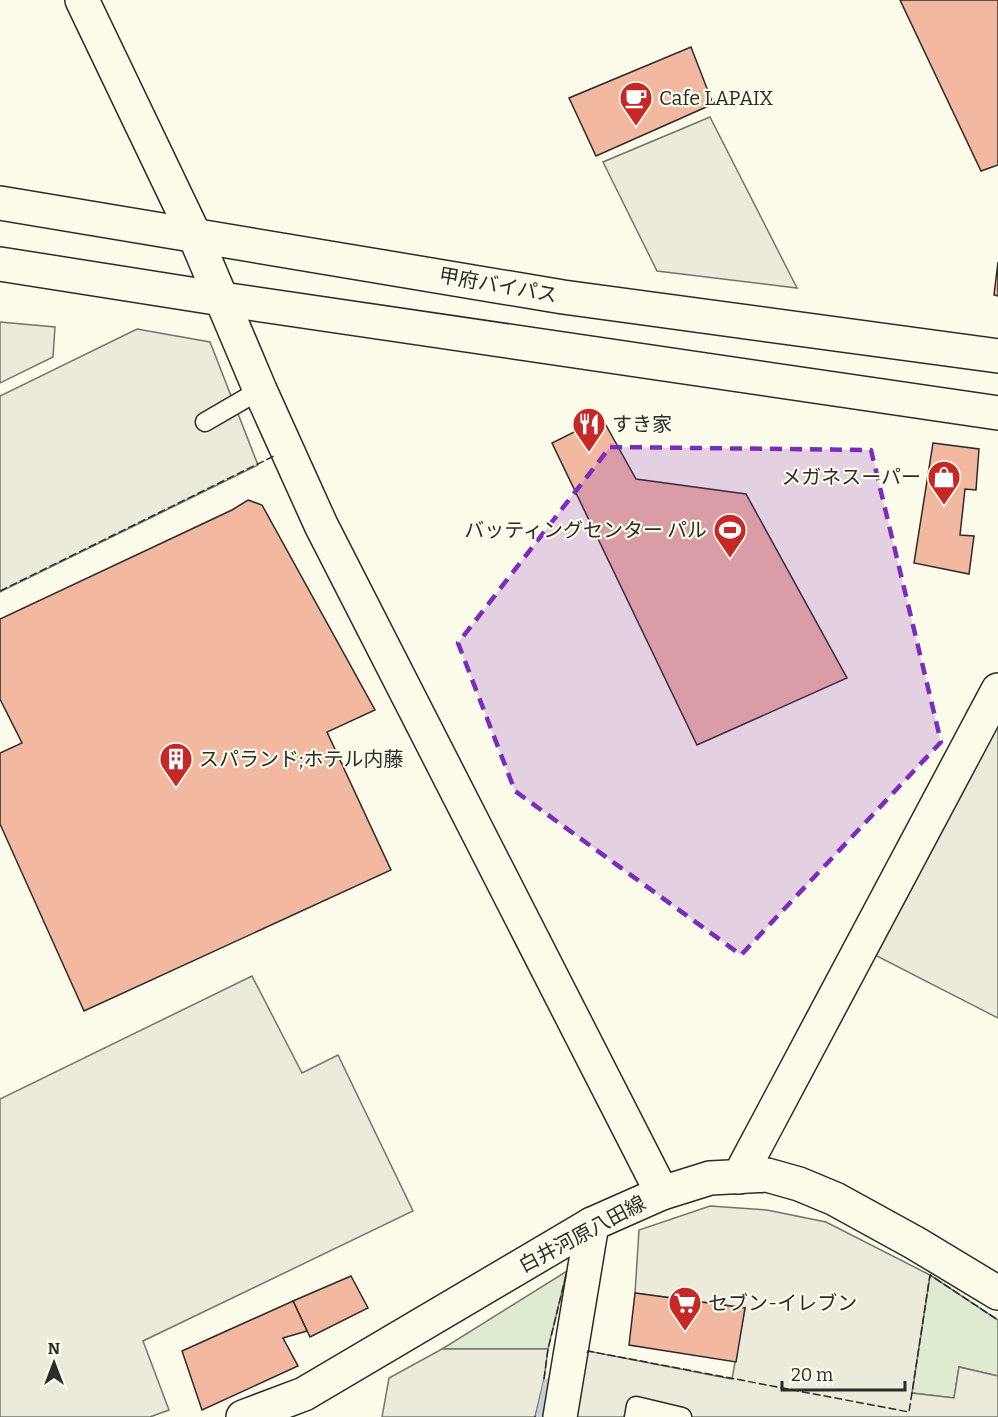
<svg xmlns="http://www.w3.org/2000/svg" width="998" height="1417" viewBox="0 0 998 1417" font-family="Bitter,'Noto Sans JP',serif">
  <style>
    .green { fill: #deebd1; stroke: #74746e; stroke-width: 1.5 }
    .parking { fill: #eceadb; stroke: #74746e; stroke-width: 1.5 }
    .lines { fill: none; stroke-linecap: round; stroke-linejoin: round }
    .stream { stroke: #c7d0d0; stroke-width: 12 }
    .building { fill: #f2b8a0; stroke: #2b2b2b; stroke-width: 1.5 }
    .service-casing { stroke: #2b2b2b; stroke-width: 21 }
    .minor-casing { stroke: #2b2b2b; stroke-width: 36 }
    .tertiary-casing { stroke: #2b2b2b; stroke-width: 36 }
    .secondary-casing { stroke: #2b2b2b; stroke-width: 36 }
    .trunk-casing { stroke: #2b2b2b; stroke-width: 36 }
    .service { stroke: #fdfbea; stroke-width: 18 }
    .minor { stroke: #fdfbea; stroke-width: 33 }
    .tertiary { stroke: #fdfbea; stroke-width: 33 }
    .secondary { stroke: #fdfbea; stroke-width: 33 }
    .trunk { stroke: #fdfbea; stroke-width: 33 }
    .fence { stroke: #2b2b2b; stroke-width: 1.5; stroke-dasharray: 8 3; stroke-linecap: butt }
    .marked { fill: #7b2cbf; fill-opacity: 0.2; stroke: #7b2cbf; stroke-width: 4.5; stroke-dasharray: 12 8; stroke-linejoin: round }
    .labels { text-anchor: middle; stroke-width: 4.5; stroke-linejoin: round; paint-order: stroke }
    .poi-label { font-size: 20px; fill: #2b2b2b; stroke: #fdfbea; text-anchor: start }
    .street-label { font-size: 20px; fill: #2b2b2b; stroke: #fdfbea }
  </style>
  <rect width="100%" height="100%" fill="#fdfbea"/>
  <g class="green">
    <path d="M567,1271L548,1349H442Z"/>
    <path d="M930,1275L998,1320V1376L959,1367L954,1398L912,1393Z"/>
  </g>
  <g class="parking">
    <path d="M710,117L797,288L657,271L603,162Z"/>
    <path d="M0,322L55,327L53,357L0,383Z"/>
    <path d="M137,329L210,342L258,465L0,592V396Z"/>
    <path d="M998,705V1018L867,951Z"/>
    <path d="M252,976L302,1073L338,1055L413,1211L143,1341L169,1410L150,1417H0V1099Z"/>
    <path d="M710,1206L767,1210L826,1222L930,1275L912,1393L954,1398L959,1367L998,1376V1417H573L588,1351L732,1379L745,1308L635,1293L639,1230Z"/>
    <path d="M442,1349H548L544,1379L535,1417H382L389,1378Z"/>
  </g>
  <g class="lines">
    <path class="stream" d="M542,1417L549,1384"/>
  </g>
  <g class="building">
    <path d="M900,0H998V165L981,171Z"/>
    <path d="M691,47L713,104L596,156L569,98Z"/>
    <path d="M998,262V296L994,295Z"/>
    <path d="M602,418L636,479L746,494L847,678L697,745L552,443Z"/>
    <path d="M933,443L979,449L976,490L965,489L960,535L974,536L969,574L914,563Z"/>
    <path d="M248,500L262,505L375,710L327,732L391,870L84,1011L0,824V753L22,743L0,699V619L232,510Z"/>
    <path d="M351,1276L368,1308L310,1337L293,1301Z"/>
    <path d="M635,1293L745,1308L736,1362L629,1345Z"/>
    <path d="M293,1301L307,1331L283,1338L298,1366L202,1410L182,1351Z"/>
  </g>
  <g class="lines">
    <g class="service-casing">
      <g id="service">
        <path d="M205,422L260,390"/>
        <path d="M634,1417L636,1406L682,1417"/>
      </g>
    </g>
    <g class="minor-casing">
      <g id="minor">
        <path d="M194,234L260,390L321,525L662,1193"/>
        <path d="M739,1177L998,690"/>
        <path d="M560,1417L592,1224"/>
      </g>
    </g>
    <g class="tertiary-casing">
      <path id="tertiary" d="M82,0L194,234"/>
    </g>
    <g class="secondary-casing">
      <path id="secondary" d="M243,1417L304,1394L592,1224L662,1193L710,1178L767,1175L799,1184L835,1199L915,1243L998,1293"/>
    </g>
    <g class="trunk-casing">
      <g id="trunk">
        <path d="M0,203L563,297L998,356"/>
        <path d="M0,264L222,299L998,413"/>
      </g>
    </g>
    <use href="#service" class="service"/>
    <use href="#minor" class="minor"/>
    <use href="#tertiary" class="tertiary"/>
    <use href="#secondary" class="secondary"/>
    <use href="#trunk" class="trunk"/>
    <g class="fence">
      <path d="M0,591L276,455"/>
      <path d="M587,1353L588,1351L909,1412L930,1275L998,1320"/>
      <path d="M544,1379L548,1349L567,1271"/>
      <path d="M535,1417V1416"/>
    </g>
  </g>
  <path class="marked" d="M610,447L871,450L941,742L741,955L515,791L458,643Z"/>
  <defs>
    <g id="cafe-pin" transform="scale(1.725)"><path d="M0 17L-7.5 6A9.5 9.5 0 1 1 7.5 6Z" fill="#c62828" stroke="#fdfbea"/><path d="M-5.5-4.5H6V0H3Q3 3.5 0 3.5H-2.5Q-5.5 3.5-5.5 0ZM3-3.2v2h1.7v-2ZM-6 4.5H4V6H-6Z" fill="#fff"/></g>
    <g id="restaurant-pin" transform="scale(1.725)"><path d="M0 17L-7.5 6A9.5 9.5 0 1 1 7.5 6Z" fill="#c62828" stroke="#fdfbea"/><path d="M-5-6h1v4h1v-4h1v4h1v-4h1v5L-1.5 .5V6h-2V.5L-5-1ZM5-6V6H3V1.5H1.5Q1.5-4 5-6Z" fill="#fff"/></g>
    <g id="shop-pin" transform="scale(1.725)"><path d="M0 17L-7.5 6A9.5 9.5 0 1 1 7.5 6Z" fill="#c62828" stroke="#fdfbea"/><path d="M-5-2.5h2.3a2.7 3.5 0 0 1 5.4 0H5L5.5 6h-11ZM-1.5-2.5h3a1.5 2.3 0 0 0-3 0Z" fill="#fff"/></g>
    <g id="stadium-pin" transform="scale(1.725)"><path d="M0 17L-7.5 6A9.5 9.5 0 1 1 7.5 6Z" fill="#c62828" stroke="#fdfbea"/><path d="M0-5a6.5 5 0 1 0 0 10a6.5 5 0 1 0 0-10ZM-3.5-1.8h7v3.6h-7Z" fill="#fff"/></g>
    <g id="building-pin" transform="scale(1.725)"><path d="M0 17L-7.5 6A9.5 9.5 0 1 1 7.5 6Z" fill="#c62828" stroke="#fdfbea"/><path d="M-4-6H4V6H1V3H-1V6H-4ZM-2.5-4.3h1.7v1.8h-1.7ZM.8-4.3h1.7v1.8H.8ZM-2.5-1h1.7V.8h-1.7ZM.8-1h1.7V.8H.8Z" fill="#fff"/></g>
    <g id="supermarket-pin" transform="scale(1.725)"><path d="M0 17L-7.5 6A9.5 9.5 0 1 1 7.5 6Z" fill="#c62828" stroke="#fdfbea"/><path d="M-6-5.5h2.5l.6 2H6L4.5 2H-2.5L-4.4-4H-6ZM-1.5 3.2a1.3 1.3 0 1 0 .1 0ZM3 3.2a1.3 1.3 0 1 0 .1 0Z" fill="#fff"/></g>
  </defs>
  <g fill-rule="evenodd">
    <use href="#cafe-pin" x="636" y="98"/>
    <use href="#restaurant-pin" x="589" y="424"/>
    <use href="#shop-pin" x="944" y="477"/>
    <use href="#stadium-pin" x="730" y="530"/>
    <use href="#building-pin" x="176" y="759"/>
    <use href="#supermarket-pin" x="685" y="1303"/>
  </g>
  <g class="labels">
    <g class="poi-label">
      <text x="659" y="105">Cafe LAPAIX</text>
      <text x="612" y="431">すき家</text>
      <text x="921" y="484" text-anchor="end">メガネスーパー</text>
      <text x="707" y="537" text-anchor="end">バッティングセンター パル</text>
      <text x="199" y="766">スパランド;ホテル内藤</text>
      <text x="708" y="1310">セブン-イレブン</text>
    </g>
    <g class="street-label">
      <text transform="translate(498 285) rotate(10)" y="7">甲府バイパス</text>
      <text transform="translate(582 1234) rotate(-28)" y="7">白井河原八田線</text>
    </g>
  </g>
  <g transform="translate(54 1363)" stroke="#fdfbea" stroke-width="4.5" paint-order="stroke">
  <path d="M0-4.5L10 22L0 15L-10 22Z" fill="#2b2b2b"/>
  <text y="-9" font-size="16" font-weight="bold" text-anchor="middle" fill="#2b2b2b">N</text>
  </g>
  <path d="M782 1381v9h123v-9" fill="none" stroke="#2b2b2b" stroke-width="3"/>
  <text x="791" y="1381" font-size="18" fill="#2b2b2b" stroke="#fdfbea" stroke-width="4.5" paint-order="stroke">20 m</text>
</svg>
